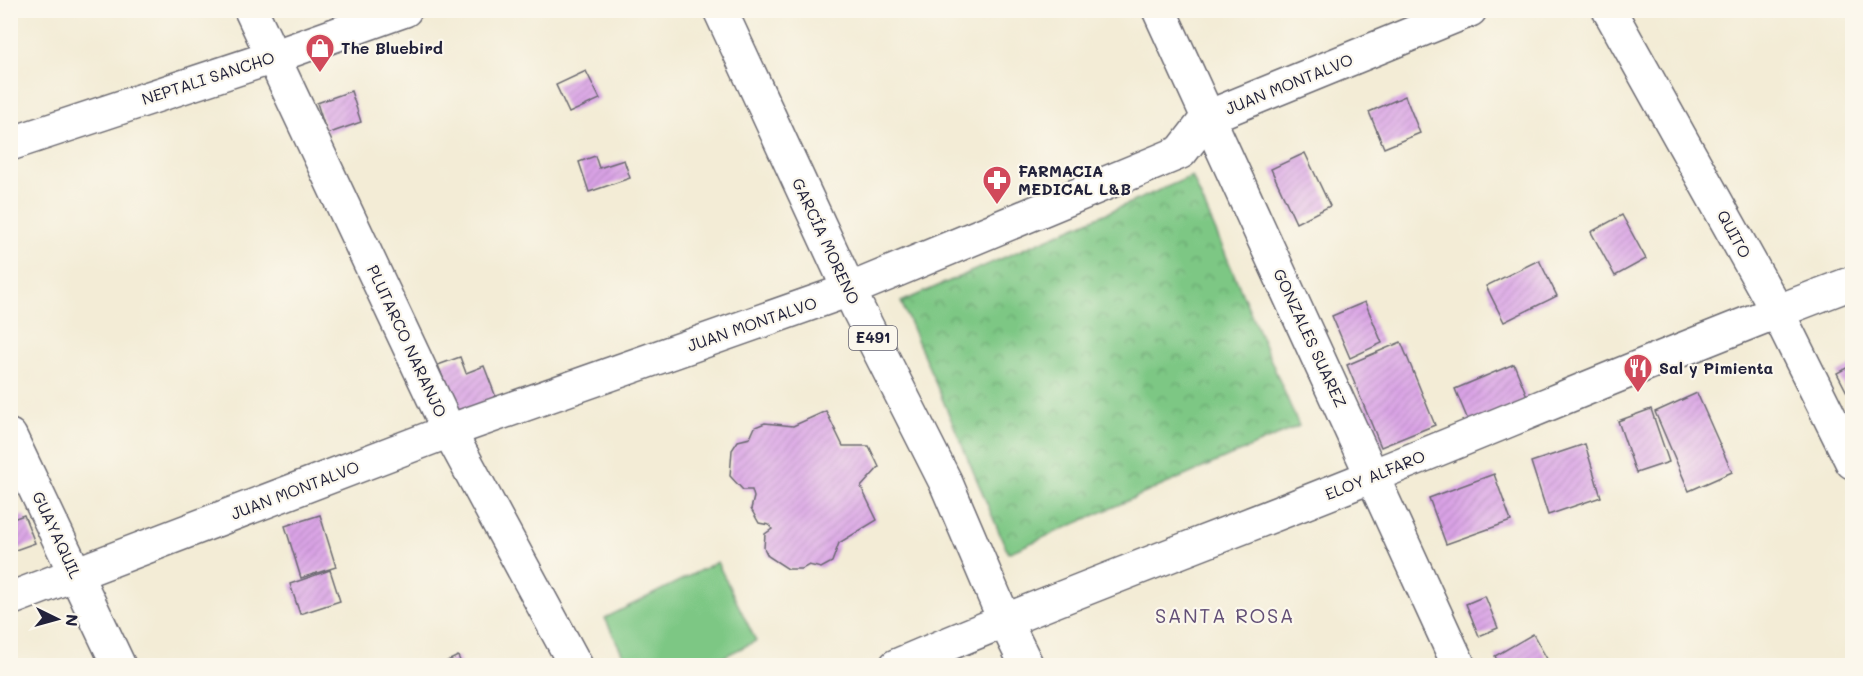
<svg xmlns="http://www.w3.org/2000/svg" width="1863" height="676" viewBox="0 0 1863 676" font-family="Mali,sans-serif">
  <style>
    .park { fill: url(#park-crowns); stroke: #507460; stroke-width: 1.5 }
    .pitch { fill: #7dc784; stroke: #507460; stroke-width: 1.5 }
    .building { fill: url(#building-hatch) }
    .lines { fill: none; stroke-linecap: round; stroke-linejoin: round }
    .minor-casing { stroke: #6b6971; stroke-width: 36 }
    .highway-casing { stroke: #6b6971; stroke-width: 36 }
    .minor { stroke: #fff; stroke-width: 33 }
    .highway { stroke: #fff; stroke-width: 33 }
    .labels { text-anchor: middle; stroke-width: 4.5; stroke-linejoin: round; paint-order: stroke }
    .shield { fill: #fbf7ec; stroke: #636270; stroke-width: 1.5 }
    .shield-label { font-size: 15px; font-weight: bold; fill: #22223b }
    .poi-label { font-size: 16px; font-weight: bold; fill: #22223b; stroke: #fbf7ec; text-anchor: start }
    .street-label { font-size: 16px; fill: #22223b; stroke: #fbf7ec }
    .quarter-label { font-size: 20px; letter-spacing: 1.5px; fill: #624f76; stroke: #fbf7ec }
  </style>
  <defs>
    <pattern id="park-crowns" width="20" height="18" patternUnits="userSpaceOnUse" patternTransform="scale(1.5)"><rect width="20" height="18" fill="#7dc784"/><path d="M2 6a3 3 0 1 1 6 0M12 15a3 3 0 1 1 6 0" fill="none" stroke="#66a16d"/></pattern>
    <pattern id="building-hatch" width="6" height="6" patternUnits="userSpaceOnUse" patternTransform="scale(1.5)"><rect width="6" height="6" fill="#d9a2e5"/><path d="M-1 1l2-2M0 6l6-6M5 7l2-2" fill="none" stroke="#ba8bc5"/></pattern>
  </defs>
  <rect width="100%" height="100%" fill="#fbf7ec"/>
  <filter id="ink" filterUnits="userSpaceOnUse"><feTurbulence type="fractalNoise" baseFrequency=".0167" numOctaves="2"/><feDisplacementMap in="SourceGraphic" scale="12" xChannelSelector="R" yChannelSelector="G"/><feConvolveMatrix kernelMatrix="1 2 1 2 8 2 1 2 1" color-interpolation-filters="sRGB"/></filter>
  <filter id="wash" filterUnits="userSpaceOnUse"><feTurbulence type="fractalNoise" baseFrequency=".008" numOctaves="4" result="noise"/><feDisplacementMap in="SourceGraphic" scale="24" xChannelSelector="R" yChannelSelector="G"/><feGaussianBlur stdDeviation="1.35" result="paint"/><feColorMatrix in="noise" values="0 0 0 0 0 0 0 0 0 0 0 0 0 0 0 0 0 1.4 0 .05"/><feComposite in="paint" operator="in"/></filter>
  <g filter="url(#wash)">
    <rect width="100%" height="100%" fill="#f3ecd6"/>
    <path class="park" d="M1192,176L1299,426L1008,553L901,302Z"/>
    <path class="pitch" d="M717,562L756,641L707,665H628L605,618Z"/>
    <g id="blocks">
      <g class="building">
        <path d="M586,71L600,99L569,113L556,85Z"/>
        <path d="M351,91L361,122L327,134L317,103Z"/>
        <path d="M1405,96L1420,133L1384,148L1369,112Z"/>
        <path d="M1305,153L1330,206L1296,223L1271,169Z"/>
        <path d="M595,156L599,168L624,160L630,178L589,192L579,162Z"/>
        <path d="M1622,215L1646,259L1615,276L1591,232Z"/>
        <path d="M1539,260L1557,296L1504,322L1486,286Z"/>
        <path d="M1365,302L1382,343L1350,358L1332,316Z"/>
        <path d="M1401,342L1435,425L1381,447L1347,365Z"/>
        <path d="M460,357L466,373L484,366L499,405L460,421L438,365Z"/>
        <path d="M1514,364L1529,401L1470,425L1455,389Z"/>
        <path d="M1852,365V402L1837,373Z"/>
        <path d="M1697,393L1732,472L1689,491L1655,412Z"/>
        <path d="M1651,409L1669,462L1636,473L1618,421Z"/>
        <path d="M826,411L843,446H869L879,467L861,487L877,520L839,543L832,562L821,568L809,565L802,569H788L768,556L764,548L765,534L772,529L769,525L759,523L751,509L754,497L752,490H743L730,476L732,450L738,441L750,438L755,427L765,423L793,426Z"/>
        <path d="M1585,444L1601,497L1548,515L1531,462Z"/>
        <path d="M1494,474L1511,521L1446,544L1429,498Z"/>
        <path d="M24,515L35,543L10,552V520Z"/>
        <path d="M320,515L336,567L301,578L285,526Z"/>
        <path d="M330,570L340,601L300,614L290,584Z"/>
        <path d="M1485,596L1498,628L1479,636L1466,604Z"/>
        <path d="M1533,634L1551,666H1500L1495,656Z"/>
        <path d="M458,656L462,666H437Z"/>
      </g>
    </g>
  </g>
  <g filter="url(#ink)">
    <use href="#blocks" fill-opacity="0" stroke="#6b6971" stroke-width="1.5"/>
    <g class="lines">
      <g class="minor-casing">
        <g id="minor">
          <path d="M251,10L449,431L576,666"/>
          <path d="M1159,10L1459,666"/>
          <path d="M1609,10L1777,311L1852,462"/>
          <path d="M10,144L273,57L405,10"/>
          <path d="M10,436L119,666"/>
          <path d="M10,599L449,431L849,290L1181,152L1208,117L1470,10"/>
          <path d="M896,666C1053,598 1214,540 1372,476C1532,412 1691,343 1852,283"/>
        </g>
      </g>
      <g class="highway-casing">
        <path id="highway" d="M720,10L859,311L946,483L1004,619L1027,666"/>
      </g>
      <use href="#minor" class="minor"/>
      <use href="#highway" class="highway"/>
    </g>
  </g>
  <defs>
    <g id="shop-pin" transform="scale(1.5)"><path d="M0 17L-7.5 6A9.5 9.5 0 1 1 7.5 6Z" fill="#d1495b" stroke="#fbf7ec"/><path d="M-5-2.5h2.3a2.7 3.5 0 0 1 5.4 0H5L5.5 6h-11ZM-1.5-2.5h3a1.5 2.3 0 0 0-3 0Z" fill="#fff"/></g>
    <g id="pharmacy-pin" transform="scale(1.5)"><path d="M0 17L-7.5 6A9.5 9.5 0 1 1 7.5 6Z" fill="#d1495b" stroke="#fbf7ec"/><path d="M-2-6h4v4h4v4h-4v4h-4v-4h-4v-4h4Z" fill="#fff"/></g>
    <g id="restaurant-pin" transform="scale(1.5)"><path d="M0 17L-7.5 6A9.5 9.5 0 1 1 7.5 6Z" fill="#d1495b" stroke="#fbf7ec"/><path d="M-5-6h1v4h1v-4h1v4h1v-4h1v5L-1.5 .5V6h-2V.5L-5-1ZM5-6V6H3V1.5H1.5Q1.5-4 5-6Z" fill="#fff"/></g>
  </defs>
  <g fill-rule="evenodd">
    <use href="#shop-pin" x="320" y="48"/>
    <use href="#pharmacy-pin" x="997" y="180"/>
    <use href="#restaurant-pin" x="1638" y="368"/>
  </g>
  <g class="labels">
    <rect class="shield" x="849" y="326" width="48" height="24" rx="4.5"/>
    <g class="shield-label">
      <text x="873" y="343">E491</text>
    </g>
    <g class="poi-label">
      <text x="341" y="54">The Bluebird</text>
      <text x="1018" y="177">FARMACIA<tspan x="1018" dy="18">MEDICAL L&amp;B</tspan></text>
      <text x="1659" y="374">Sal y Pimienta</text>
    </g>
    <g class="street-label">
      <text transform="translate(208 78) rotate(-18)" y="6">NEPTALI SANCHO</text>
      <text transform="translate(1289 84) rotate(-22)" y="6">JUAN MONTALVO</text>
      <text transform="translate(1734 234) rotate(61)" y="6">QUITO</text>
      <text transform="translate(826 241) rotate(65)" y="6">GARCÍA MORENO</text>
      <text transform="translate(752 324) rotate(-19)" y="6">JUAN MONTALVO</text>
      <text transform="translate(1310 338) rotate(65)" y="6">GONZALES SUAREZ</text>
      <text transform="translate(407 341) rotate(65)" y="6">PLUTARCO NARANJO</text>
      <text transform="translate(1375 475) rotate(-22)" y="6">ELOY ALFARO</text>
      <text transform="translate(295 490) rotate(-21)" y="6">JUAN MONTALVO</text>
      <text transform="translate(57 535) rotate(65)" y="6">GUAYAQUIL</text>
    </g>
    <g class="quarter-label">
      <text x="1225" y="623">SANTA ROSA</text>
    </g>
  </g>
  <rect width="1863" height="676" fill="none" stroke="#fbf7ec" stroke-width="36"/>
  <g transform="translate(57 619) rotate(95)" stroke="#fbf7ec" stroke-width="4.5" paint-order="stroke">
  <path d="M0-4.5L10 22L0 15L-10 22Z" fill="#22223b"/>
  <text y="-9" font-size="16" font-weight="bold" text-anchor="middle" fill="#22223b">N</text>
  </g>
</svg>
